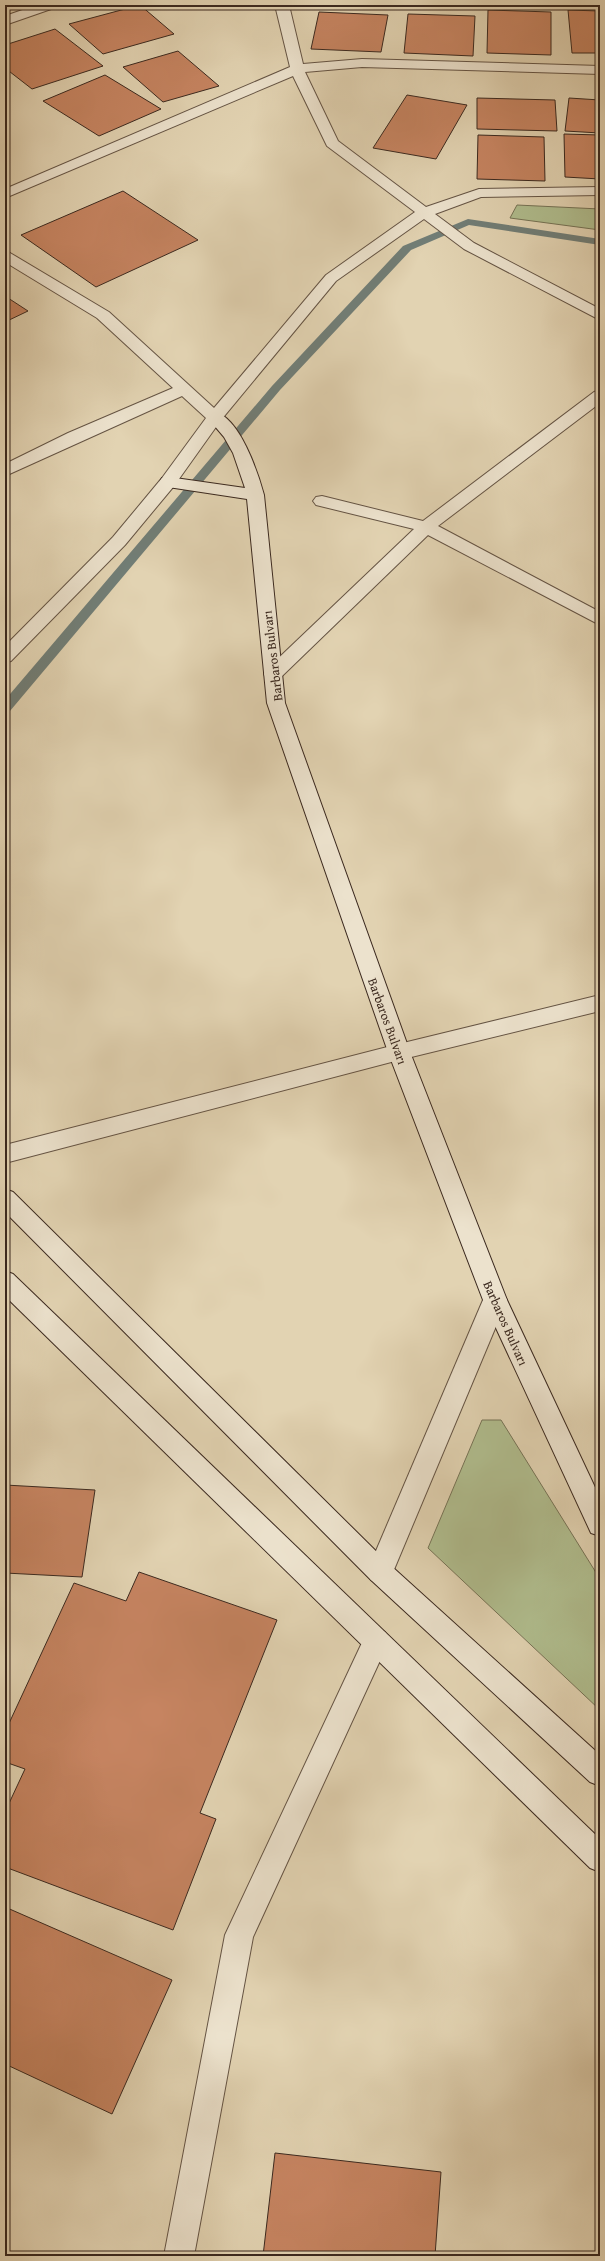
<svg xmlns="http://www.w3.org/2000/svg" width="605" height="2261" viewBox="0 0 605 2261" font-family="'Gentium Book Plus',serif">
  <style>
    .green { fill: #b0bd8e; stroke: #767356 }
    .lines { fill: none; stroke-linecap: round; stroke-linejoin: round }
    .stream { fill: #717e77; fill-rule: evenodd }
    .building { fill: #c68461; stroke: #3b291f }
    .street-casing { stroke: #655444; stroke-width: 2 }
    .secondary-casing { stroke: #3b291f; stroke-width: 2 }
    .street { fill: #ece2cd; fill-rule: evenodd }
    .secondary { fill: #ece2cd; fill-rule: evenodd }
    .labels { text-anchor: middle; stroke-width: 3.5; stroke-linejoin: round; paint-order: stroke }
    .street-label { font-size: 13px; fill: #3b291f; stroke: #ece2cd }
  </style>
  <rect width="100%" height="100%" fill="#e2d3b2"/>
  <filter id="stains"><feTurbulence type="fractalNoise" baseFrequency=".005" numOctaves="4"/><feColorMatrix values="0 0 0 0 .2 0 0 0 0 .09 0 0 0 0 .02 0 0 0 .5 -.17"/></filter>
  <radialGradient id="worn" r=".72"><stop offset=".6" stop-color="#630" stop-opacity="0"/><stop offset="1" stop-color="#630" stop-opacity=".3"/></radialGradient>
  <g class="green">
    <path d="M517,205L600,209V230L510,218Z"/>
    <path d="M482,1420H501L600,1579V1710L428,1548Z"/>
  </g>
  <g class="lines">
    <path class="stream" d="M468,219L600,239V245L469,225L411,250L280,390L10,711L5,712V700L272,386L403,246Z"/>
  </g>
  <g class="building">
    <path d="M140,5L174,34L103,54L69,24Z"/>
    <path d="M488,10L551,12V55L487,53Z"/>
    <path d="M568,10L600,11V53H572Z"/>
    <path d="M319,12L388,15L381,52L311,49Z"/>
    <path d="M408,14L475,16L473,56L404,53Z"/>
    <path d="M55,29L103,66L32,89L5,68V45Z"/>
    <path d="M178,51L219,86L163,102L123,67Z"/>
    <path d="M105,75L161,109L99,136L43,101Z"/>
    <path d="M407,95L467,105L436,159L373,148Z"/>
    <path d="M477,98L555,100L557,131L477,129Z"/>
    <path d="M569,98L600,100V133L565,131Z"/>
    <path d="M564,134L600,135V179L565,177Z"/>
    <path d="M478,135L544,137L545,181L477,179Z"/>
    <path d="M123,191L198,240L96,287L21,235Z"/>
    <path d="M5,296L28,311L5,322Z"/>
    <path d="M5,1485L95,1490L82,1577L5,1573Z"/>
    <path d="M139,1572L277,1620L200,1813L216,1819L173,1930L5,1867V1812L25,1769L5,1762V1732L74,1583L126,1601Z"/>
    <path d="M5,1907L172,1980L112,2114L5,2064Z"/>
    <path d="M275,2153L441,2172L435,2256H263Z"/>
  </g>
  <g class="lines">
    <g class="street-casing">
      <g id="street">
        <path d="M37,5H56L54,8L5,25V16Z"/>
        <path d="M275,5H289L303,64L362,59L600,66V74L362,67L305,72L338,141L426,207L479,189L600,187V195L481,197L435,214L474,243L600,309V320L464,249L424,219L336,281L221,420L174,486L125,545L11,661L5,663V646L113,537L162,478L206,418L182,396L5,476V464L68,433L173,388L97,318L5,262V250L109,312L214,408L326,275L415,212L327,146L293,76L5,198V189L290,67Z"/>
        <path d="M600,390V403L438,526L600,612V625L428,535L280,678L273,680L266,678L264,674L266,670L414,529L316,505L313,501L316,497L322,496L423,521L594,392Z"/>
        <path d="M600,995V1011L399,1060L5,1163V1145L399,1044Z"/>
        <path d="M495,1290L503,1293L507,1300L393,1572L389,1580L380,1584L371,1580L367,1572L483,1300L487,1293Z"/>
        <path d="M376,1629L385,1632L389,1641L253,1937L194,2256H164L225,1935L367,1632Z"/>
      </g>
    </g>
    <g class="secondary-casing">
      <g id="secondary">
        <path d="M215,412C240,418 258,473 264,495L285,703L410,1052L507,1300L600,1498V1536L591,1533L483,1300L388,1052L267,703L247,499L168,487L162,486L160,482L162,478L168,477L245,488L233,453L224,437L207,417L209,414Z"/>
        <path d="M5,1189L13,1192L389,1564L600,1755V1786L590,1782L371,1580L5,1212Z"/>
        <path d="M5,1271L13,1274L600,1839V1872L590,1868L5,1296Z"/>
      </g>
    </g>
    <use href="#street" class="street"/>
    <use href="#secondary" class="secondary"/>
  </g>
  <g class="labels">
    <g class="street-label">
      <text transform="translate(272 656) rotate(-97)" y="5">Barbaros Bulvarı</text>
      <text transform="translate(388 1021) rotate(70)" y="5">Barbaros Bulvarı</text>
      <text transform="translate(506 1323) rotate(66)" y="5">Barbaros Bulvarı</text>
    </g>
  </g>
  <rect width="605" height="2261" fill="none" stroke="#e2d3b2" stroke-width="20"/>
  <rect x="6" y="6" width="593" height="2249" fill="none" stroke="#3b291f" stroke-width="2"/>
  <rect x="10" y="10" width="585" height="2241" fill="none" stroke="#3b291f"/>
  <rect width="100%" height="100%" filter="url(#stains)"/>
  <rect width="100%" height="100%" fill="url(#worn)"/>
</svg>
